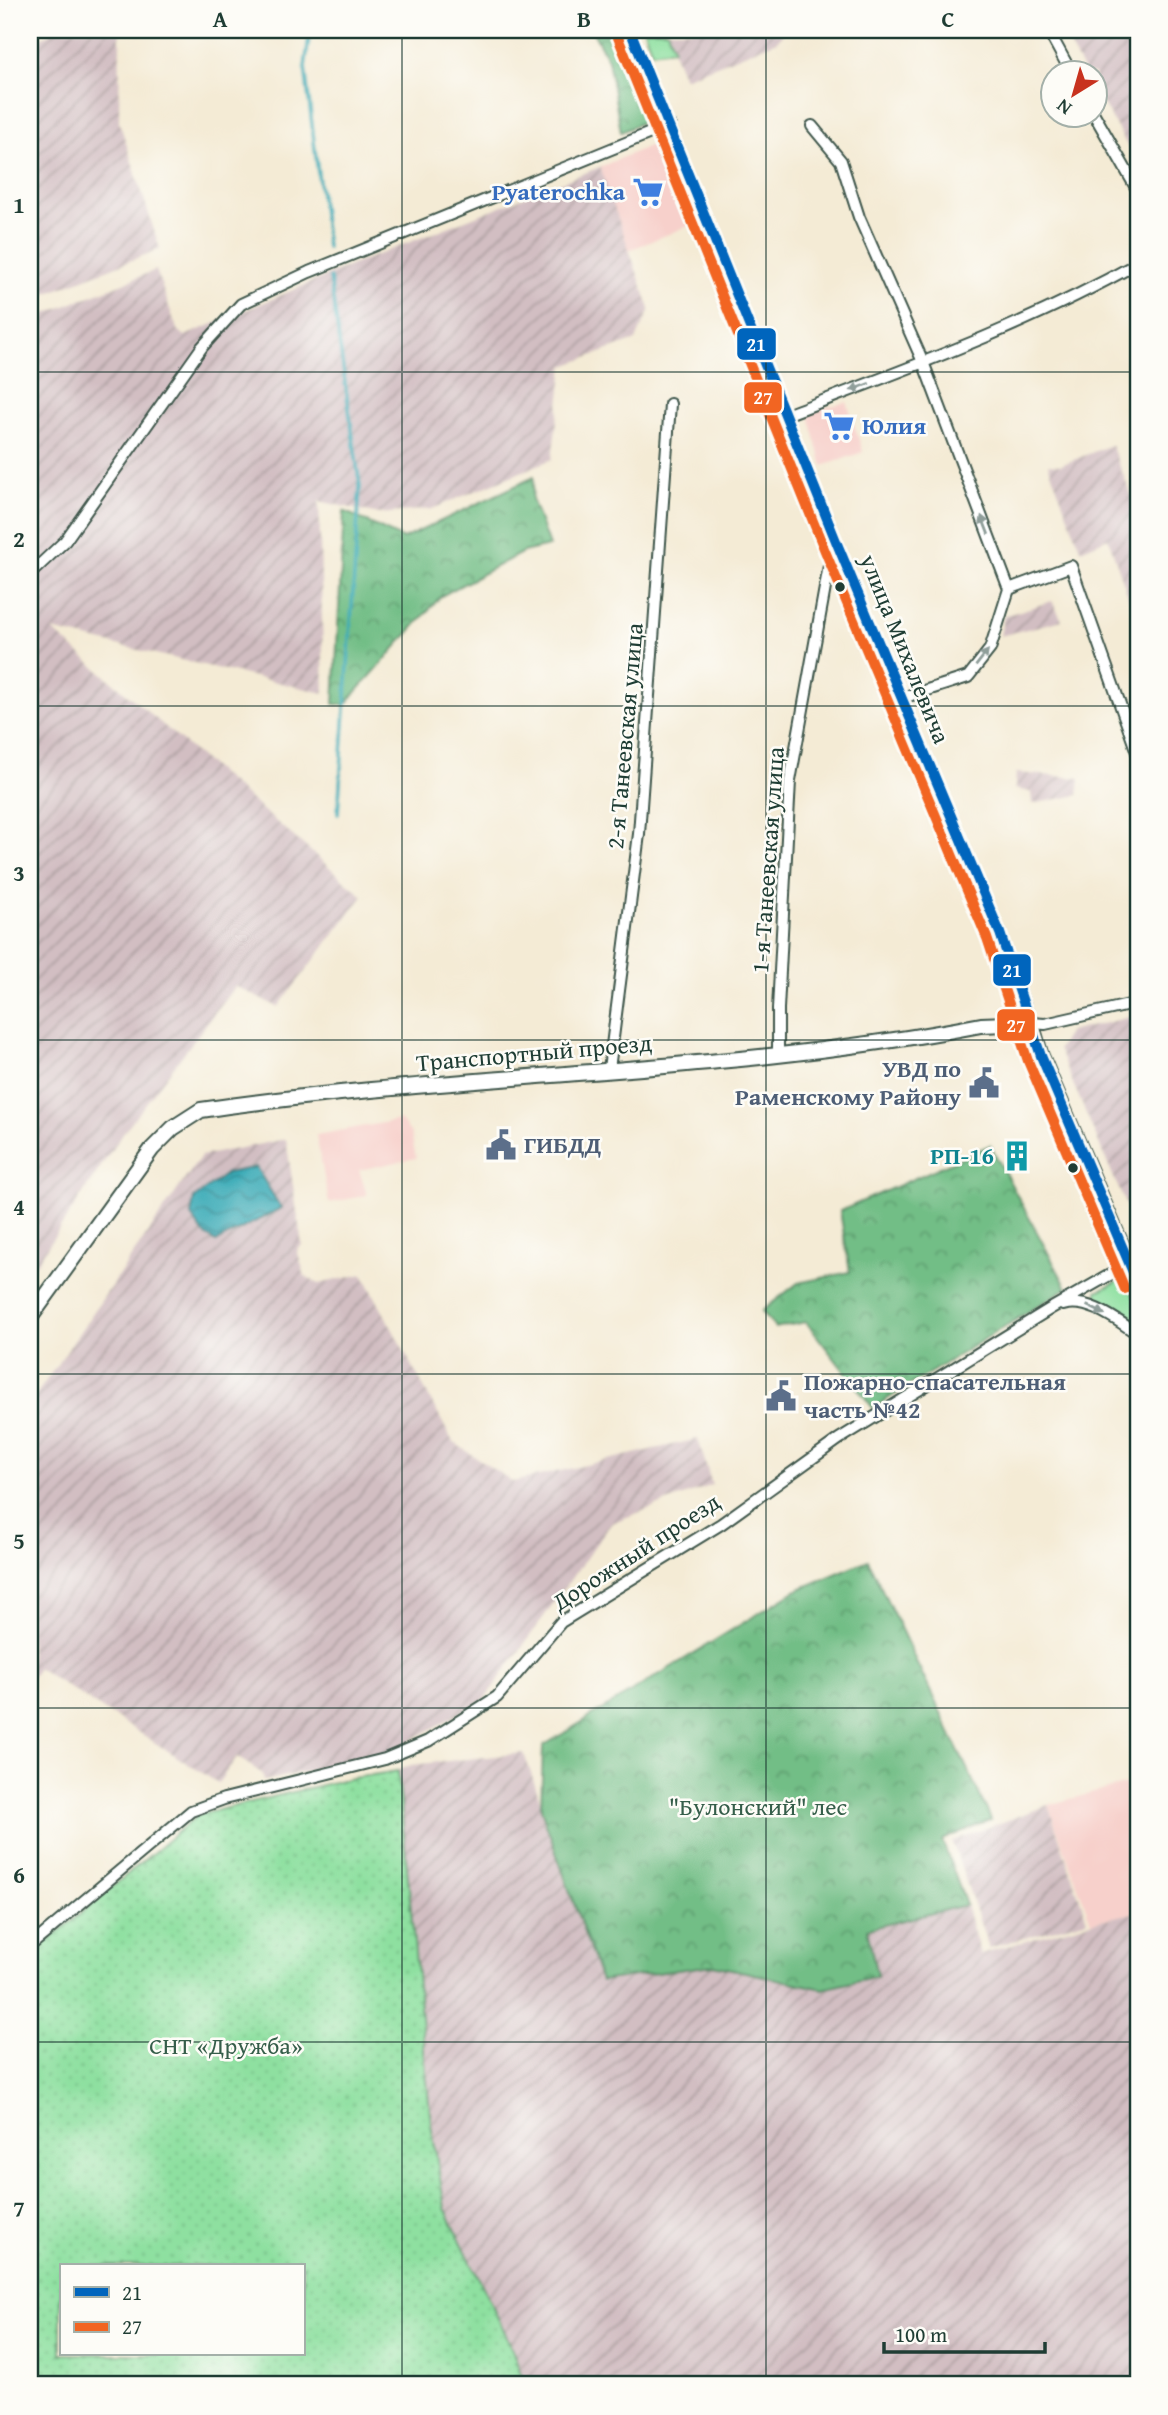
<svg xmlns="http://www.w3.org/2000/svg" width="1168" height="2415" viewBox="0 0 1168 2415" font-family="'Gentium Book Plus',serif">
  <style>
    .built { fill: #f7d0cb }
    .industrial { fill: url(#industrial-furrows) }
    .grass { fill: #8ee0a0; stroke: #568e6a; stroke-width: 2 }
    .forest { fill: url(#forest-crowns); stroke: #487e5d; stroke-width: 2 }
    .park { fill: url(#park-dots); stroke: #568e6a; stroke-width: 2; fill-rule: evenodd }
    .water { fill: url(#water-waves); stroke: #2d7476; stroke-width: 2 }
    .lines { fill: none; stroke-linecap: round; stroke-linejoin: round }
    .stream { stroke: #3babb7; stroke-width: 3.5 }
    .minor-casing { stroke: #3f574c; stroke-width: 14 }
    .major-casing { stroke: #3f574c; stroke-width: 18 }
    .minor { stroke: #fff; stroke-width: 10 }
    .major { stroke: #fff; stroke-width: 14 }
    .bus-1-casing { stroke: #fdfcf7; stroke-width: 16 }
    .bus-2-casing { stroke: #fdfcf7; stroke-width: 16 }
    .bus-1 { stroke: #0065bd; stroke-width: 10 }
    .bus-2 { stroke: #f26522; stroke-width: 10 }
    .oneway { fill: #8f9e9a }
    .grid { fill: none; stroke: #1f3d34; stroke-width: 2; stroke-opacity: 0.55 }
    .bus-dot { fill: #1f3d34; stroke: #fdfcf7; stroke-width: 2.5 }
    .labels { text-anchor: middle; stroke-width: 5; stroke-linejoin: round; paint-order: stroke }
    .shop-label { font-size: 24px; font-weight: bold; fill: #366cbe; stroke: #fdfcf7; text-anchor: end }
    .street-label { font-size: 24px; fill: #1f3d34; stroke: #fdfcf7 }
    .service-label { font-size: 24px; font-weight: bold; fill: #4e5e75; stroke: #fdfcf7; text-anchor: start }
    .culture-label { font-size: 24px; font-weight: bold; fill: #0d838f; stroke: #fdfcf7; text-anchor: end }
    .park-label { font-size: 24px; fill: #355e4a; stroke: #fdfcf7 }
    .line-badge { stroke: #fdfcf7; stroke-width: 2.5 }
    .badge-label { font-size: 19px; text-anchor: middle; font-weight: bold; fill: #fff }
    .neatline { fill: none; stroke: #1f3d34; stroke-width: 2.5 }
    .grid-label { font-size: 23px; text-anchor: middle; font-weight: bold; fill: #1f3d34 }
  </style>
  <defs>
    <pattern id="industrial-furrows" width="10" height="10" patternUnits="userSpaceOnUse" patternTransform="scale(1.75)"><rect width="10" height="10" fill="#d2bec2"/><path d="M-1 1l2-2M0 10L10 0M9 11l2-2" fill="none" stroke="#aa9c9e"/></pattern>
    <pattern id="forest-crowns" width="20" height="18" patternUnits="userSpaceOnUse" patternTransform="scale(1.75)"><rect width="20" height="18" fill="#72be86"/><path d="M2 6a3 3 0 1 1 6 0M12 15a3 3 0 1 1 6 0" fill="none" stroke="#5d9c6e"/></pattern>
    <pattern id="park-dots" width="8" height="8" patternUnits="userSpaceOnUse" patternTransform="scale(1.75)"><rect width="8" height="8" fill="#8ee0a0"/><path d="M2 2h.1M6 6h.1" fill="none" stroke="#7ac18a" stroke-width="1.8" stroke-linecap="round"/></pattern>
    <pattern id="water-waves" width="16" height="10" patternUnits="userSpaceOnUse" patternTransform="scale(1.75)"><rect width="16" height="10" fill="#3babb7"/><path d="M0 5q4-4 8 0t8 0" fill="none" stroke="#318c96"/></pattern>
  </defs>
  <rect width="100%" height="100%" fill="#fdfcf7"/>
  <filter id="ink" filterUnits="userSpaceOnUse"><feTurbulence type="fractalNoise" baseFrequency=".0143" numOctaves="2"/><feDisplacementMap in="SourceGraphic" scale="14" xChannelSelector="R" yChannelSelector="G"/><feConvolveMatrix kernelMatrix="1 2 1 2 8 2 1 2 1" color-interpolation-filters="sRGB"/></filter>
  <filter id="wash" filterUnits="userSpaceOnUse"><feTurbulence type="fractalNoise" baseFrequency=".00686" numOctaves="4" result="noise"/><feDisplacementMap in="SourceGraphic" scale="28" xChannelSelector="R" yChannelSelector="G"/><feGaussianBlur stdDeviation="1.57" result="paint"/><feColorMatrix in="noise" values="0 0 0 0 0 0 0 0 0 0 0 0 0 0 0 0 0 1.4 0 .05"/><feComposite in="paint" operator="in"/></filter>
  <g filter="url(#wash)">
    <rect width="100%" height="100%" fill="#f4ebd5"/>
    <g class="built">
      <path d="M656,143L691,225L629,250L600,167Z"/>
      <path d="M847,402L863,452L823,466L808,412Z"/>
      <path d="M400,1120L411,1133L416,1158L359,1170L367,1195L329,1203L316,1135Z"/>
      <path d="M1138,1781V1912L1091,1922L1048,1805Z"/>
    </g>
    <g class="industrial">
      <path d="M58,30H120L119,121L160,249L30,300V43Z"/>
      <path d="M664,30H786L777,41L684,78Z"/>
      <path d="M1060,30H1138V164L1095,90L1094,74L1085,73Z"/>
      <path d="M600,167L650,309L636,340L564,366L552,459L432,509L379,514L319,501L324,693L52,630L363,896L278,1007L235,986L123,1133L30,1273V320L156,270L177,329L185,336L352,265Z"/>
      <path d="M1111,445L1138,511V625L1108,538L1081,550L1048,464L1061,465Z"/>
      <path d="M1052,601L1062,620L1000,636L1004,616Z"/>
      <path d="M1016,773L1080,778L1078,795L1032,804L1031,792L1015,789Z"/>
      <path d="M1138,1015V1233L1058,1049L1069,1032Z"/>
      <path d="M286,1139L302,1245L297,1250L305,1276L319,1284L363,1274L453,1442L513,1482L698,1439L712,1485L611,1523L484,1700L388,1753L264,1781L263,1774L237,1757L218,1783L38,1668L30,1680V1404L201,1156Z"/>
      <path d="M524,1753L602,1981L713,1965L823,1989L867,1930L966,1905L980,1954L1091,1922L1138,1912V2385H525L509,2341L445,2208L431,2124L398,1771L411,1765Z"/>
      <path d="M1048,1805L1087,1920L989,1948L952,1841Z"/>
    </g>
    <g class="grass">
      <path d="M644,30H667L674,49L652,52Z"/>
      <path d="M1120,1280L1127,1281L1138,1305V1328L1097,1303V1291Z"/>
    </g>
    <g class="forest">
      <path d="M592,30H611L631,90L645,121L621,132L608,60Z"/>
      <path d="M534,477L532,499L549,546L523,552L441,596L345,705L334,704L344,511L403,539Z"/>
      <path d="M990,1145L1067,1288L873,1408L806,1322L775,1328L762,1311L798,1283L850,1272L840,1211Z"/>
      <path d="M868,1560L991,1819L942,1840L966,1905L867,1929L877,1976L823,1989L713,1965L601,1981L541,1809L543,1746L795,1591Z"/>
    </g>
    <path class="park" d="M398,1771L431,2124L445,2208L509,2341L525,2385H34L30,2380V1956L198,1815L347,1779ZM303,2266V2354H61V2266Z"/>
    <path class="water" d="M256,1167L281,1208L216,1242L204,1234L191,1216L194,1198L227,1173Z"/>
    <g class="lines">
      <g class="stream">
        <path d="M310,30L305,67L327,248"/>
        <path d="M330,278L360,486L338,814"/>
      </g>
    </g>
  </g>
  <g filter="url(#ink)">
    <g class="lines">
      <g class="minor-casing">
        <g id="minor">
          <path d="M630,30L838,546L1000,933L1031,1023L1045,1024L1138,1003"/>
          <path d="M1048,30L1072,74"/>
          <path d="M1094,114L1138,191"/>
          <path d="M812,126L841,161L859,217L923,362L1009,589L990,649L968,677L902,698"/>
          <path d="M786,415C906,369 1026,326 1138,263"/>
          <path d="M30,574L65,541L202,347L241,304L309,272L670,125"/>
          <path d="M1009,589L1071,566L1138,755"/>
          <path d="M778,1056V1009L790,781L830,560L838,546"/>
          <path d="M609,1069L639,834L670,404"/>
          <path d="M1063,1305C1088,1297 1118,1321 1138,1334"/>
          <path d="M30,1946L191,1811L224,1799L385,1759L428,1741L497,1697L561,1622L721,1524L839,1439L1050,1309L1129,1264"/>
        </g>
      </g>
      <g class="major-casing">
        <path id="major" d="M30,1318L152,1149L173,1128L201,1110C460,1072 724,1075 981,1025L1031,1023L1041,1056L1138,1284"/>
      </g>
      <use href="#minor" class="minor"/>
      <use href="#major" class="major"/>
      <g class="bus-1-casing">
        <path id="bus-1" d="M630,30L838,546L1000,933L1041,1056L1138,1284"/>
      </g>
      <g class="bus-2-casing">
        <path id="bus-2" d="M617,35L825,551L987,938L1028,1061L1125,1289"/>
      </g>
      <use href="#bus-1" class="bus-1"/>
      <use href="#bus-2" class="bus-2"/>
    </g>
    <defs><path id="oneway-solid" d="M-6-.8H1V-3.2L6.5 0L1 3.2V.8H-6Z" transform="scale(1.75)"/></defs>
    <g class="oneway">
      <use href="#oneway-solid" transform="translate(860 387) rotate(159)"/>
      <use href="#oneway-solid" transform="translate(985 525) rotate(-111)"/>
      <use href="#oneway-solid" transform="translate(982 658) rotate(-52)"/>
      <use href="#oneway-solid" transform="translate(1096 1310) rotate(26)"/>
    </g>
  </g>
  <path class="grid" d="M402,30V2385M766,30V2385M30,372H1138M30,706H1138M30,1040H1138M30,1374H1138M30,1708H1138M30,2042H1138"/>
  <defs>
    <g id="supermarket-bare" transform="scale(2.415)"><path d="M-6-5.5h2.5l.6 2H6L4.5 2H-2.5L-4.4-4H-6ZM-1.5 3.2a1.3 1.3 0 1 0 .1 0ZM3 3.2a1.3 1.3 0 1 0 .1 0Z" fill="#3f7fe0" stroke="#fdfcf7" stroke-width="2.5" paint-order="stroke"/></g>
    <g id="civic-bare" transform="scale(2.415)"><path d="M-.6-6.5H3V-4.5H.6V-3L4-1V1h2V6H-6V1h2V-1L-.6-3ZM-1.2 2.5V6h2.4V2.5Z" fill="#5c6f8a" stroke="#fdfcf7" stroke-width="2.5" paint-order="stroke"/></g>
    <g id="building-bare" transform="scale(2.415)"><path d="M-4-6H4V6H1V3H-1V6H-4ZM-2.5-4.3h1.7v1.8h-1.7ZM.8-4.3h1.7v1.8H.8ZM-2.5-1h1.7V.8h-1.7ZM.8-1h1.7V.8H.8Z" fill="#0f9aa8" stroke="#fdfcf7" stroke-width="2.5" paint-order="stroke"/></g>
  </defs>
  <g fill-rule="evenodd">
    <use href="#supermarket-bare" x="648" y="192"/>
    <use href="#supermarket-bare" x="839" y="426"/>
    <use href="#civic-bare" x="984" y="1083"/>
    <use href="#civic-bare" x="501" y="1145"/>
    <use href="#building-bare" x="1017" y="1156"/>
    <use href="#civic-bare" x="781" y="1396"/>
  </g>
  <g class="bus-dot">
    <circle cx="840" cy="587" r="6"/>
    <circle cx="1073" cy="1168" r="6"/>
  </g>
  <g class="labels">
    <g class="shop-label">
      <text x="625" y="200">Pyaterochka</text>
      <text x="862" y="434" text-anchor="start">Юлия</text>
    </g>
    <g class="street-label">
      <text transform="translate(905 649) rotate(68)" y="8">улица Михалевича</text>
      <text transform="translate(625 736) rotate(-85)" y="8">2-я Танеевская улица</text>
      <text transform="translate(768 860) rotate(-86)" y="8">1-я Танеевская улица</text>
      <text transform="translate(534 1053) rotate(-5)" y="8">Транспортный проезд</text>
      <text transform="translate(636 1552) rotate(-33)" y="8">Дорожный проезд</text>
    </g>
    <g class="service-label">
      <text x="961" y="1077" text-anchor="end">УВД по<tspan x="961" dy="28">Раменскому Району</tspan></text>
      <text x="524" y="1153">ГИБДД</text>
      <text x="804" y="1390">Пожарно-спасательная<tspan x="804" dy="28">часть №42</tspan></text>
    </g>
    <g class="culture-label">
      <text x="994" y="1164">РП-16</text>
    </g>
    <g class="park-label">
      <text x="758" y="1815">"Булонский" лес</text>
      <text x="226" y="2054">СНТ «Дружба»</text>
    </g>
  </g>
  <g class="line-badge">
    <rect x="736" y="327" width="41" height="34" rx="7" fill="#0065bd"/>
    <rect x="743" y="381" width="40" height="33" rx="7" fill="#f26522"/>
    <rect x="992" y="953" width="40" height="34" rx="7" fill="#0065bd"/>
    <rect x="996" y="1008" width="40" height="34" rx="7" fill="#f26522"/>
  </g>
  <g class="badge-label">
    <text x="756" y="351">21</text>
    <text x="763" y="404">27</text>
    <text x="1012" y="977">21</text>
    <text x="1016" y="1032">27</text>
  </g>
  <rect width="1168" height="2415" fill="none" stroke="#fdfcf7" stroke-width="77"/>
  <rect x="60" y="2264" width="245" height="91" fill="#fdfcf7" stroke="#a4b0a9" stroke-width="2"/>
  <rect x="74" y="2287" width="35" height="10" fill="#0065bd" stroke="#a4b0a9" stroke-width="2"/>
  <text x="122" y="2300" font-size="21" fill="#1f3d34">21</text>
  <rect x="74" y="2322" width="35" height="10" fill="#f26522" stroke="#a4b0a9" stroke-width="2"/>
  <text x="122" y="2334" font-size="21" fill="#1f3d34">27</text>
  <g transform="translate(1074 94) rotate(217)"><circle r="33" fill="#fdfcf7" stroke="#a4b0a9" stroke-width="2"/>
  <path d="M0-5L12 26L0 18L-12 26Z" fill="#c8321e"/>
  <text y="-10" font-size="19" font-weight="bold" text-anchor="middle" fill="#1f3d34">N</text>
  </g>
  <path d="M884 2342v10h161v-10" fill="none" stroke="#1f3d34" stroke-width="3.5"/>
  <text x="895" y="2342" font-size="21" fill="#1f3d34" stroke="#fdfcf7" stroke-width="5" paint-order="stroke">100 m</text>
  <rect x="38" y="38" width="1092" height="2338" class="neatline"/>
  <g class="grid-label">
    <text x="220" y="27">A</text>
    <text x="584" y="27">B</text>
    <text x="948" y="27">C</text>
    <text x="19" y="213">1</text>
    <text x="19" y="547">2</text>
    <text x="19" y="881">3</text>
    <text x="19" y="1215">4</text>
    <text x="19" y="1549">5</text>
    <text x="19" y="1883">6</text>
    <text x="19" y="2217">7</text>
  </g>
</svg>
